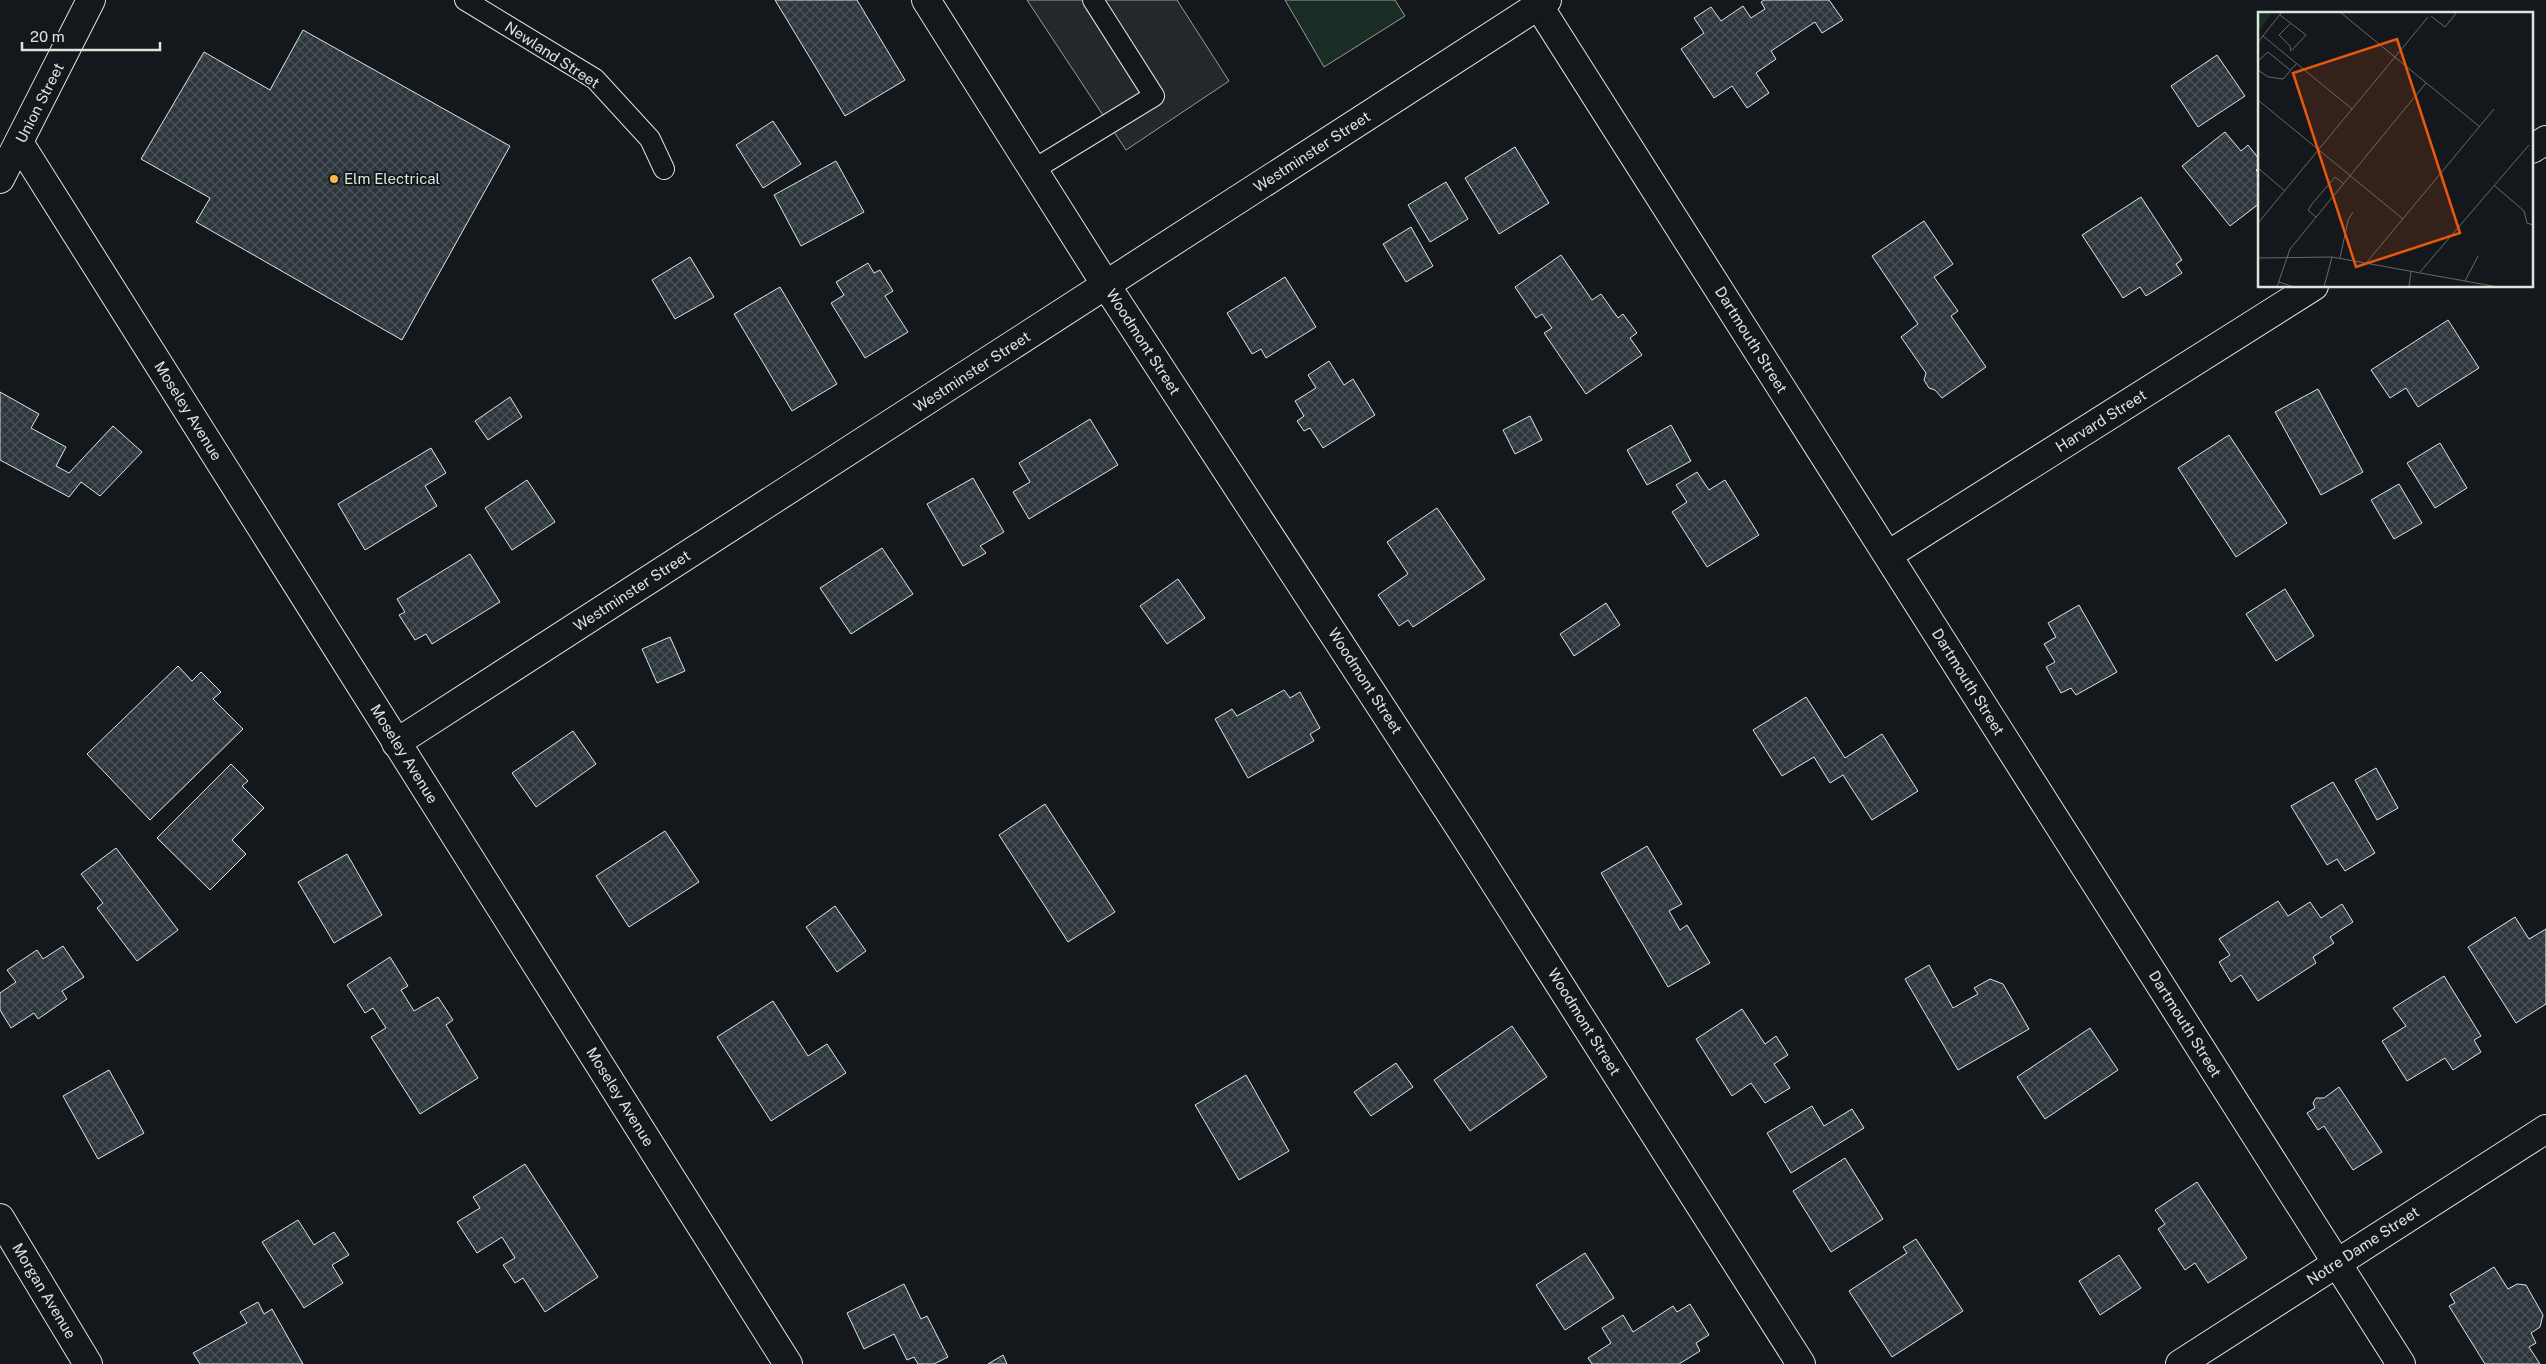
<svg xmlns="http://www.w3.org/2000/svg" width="2546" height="1364" viewBox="0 0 2546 1364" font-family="'Public Sans',sans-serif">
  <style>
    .pitch { fill: #1a2d24; stroke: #939e99 }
    .parking { fill: #24282b; stroke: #939e99 }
    .building { fill: url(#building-cross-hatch); stroke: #d8e6dc }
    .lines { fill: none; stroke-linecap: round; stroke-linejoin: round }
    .lane-casing { stroke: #d8e6dc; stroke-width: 22 }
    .street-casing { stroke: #d8e6dc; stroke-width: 30 }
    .secondary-casing { stroke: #d8e6dc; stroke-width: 30 }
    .lane { stroke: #14181c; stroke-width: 20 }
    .street { stroke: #14181c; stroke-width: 28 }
    .secondary { stroke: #14181c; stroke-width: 28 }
    .poi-dot { fill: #ffb74d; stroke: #14181c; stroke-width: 2 }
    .labels { text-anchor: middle; stroke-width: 4; stroke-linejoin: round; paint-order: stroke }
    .street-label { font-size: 15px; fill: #d8e6dc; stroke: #14181c }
    .poi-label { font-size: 15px; fill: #d8e6dc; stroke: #14181c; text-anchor: start }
    .inset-road { fill: none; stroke: #626a69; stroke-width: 1 }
    .view { fill: #e8590c; fill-opacity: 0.15; stroke: #e8590c; stroke-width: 2.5 }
    .inset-edge { fill: none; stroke: #d8e6dc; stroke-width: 2.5 }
  </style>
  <defs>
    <pattern id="building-cross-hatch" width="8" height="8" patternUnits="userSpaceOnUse" patternTransform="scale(1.25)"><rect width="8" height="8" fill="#2c363c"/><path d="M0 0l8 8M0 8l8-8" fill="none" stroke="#4a5358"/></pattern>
  </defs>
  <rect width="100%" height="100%" fill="#14181c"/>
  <path class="pitch" d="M1285,0H1395L1405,16L1324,67Z"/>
  <path class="parking" d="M1027,0H1177L1229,81L1126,150Z"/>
  <g class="building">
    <path d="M775,0H857L905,80L845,116Z"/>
    <path d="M1764,0H1829L1843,20L1822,33L1815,22L1771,51L1776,59L1756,73L1769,93L1747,108L1732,86L1714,98L1681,49L1704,33L1694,18L1711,7L1721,21L1743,6L1751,18L1765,9L1761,2Z"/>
    <path d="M303,30L510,146L402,340L196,222L210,198L141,159L204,52L270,90Z"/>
    <path d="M2217,55L2245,96L2198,127L2171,86Z"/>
    <path d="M773,121L801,164L763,188L736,145Z"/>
    <path d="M2225,132L2241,151L2248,145L2260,160V167L2256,170L2260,175V203L2230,226L2182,166Z"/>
    <path d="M1515,147L1549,203L1499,234L1465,178Z"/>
    <path d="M836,161L864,212L801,246L774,195Z"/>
    <path d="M1446,182L1468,219L1430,242L1408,205Z"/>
    <path d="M2141,197L2182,260L2176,264L2182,273L2146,296L2140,287L2123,298L2082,235Z"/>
    <path d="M1924,221L1953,264L1934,277L1958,311L1951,316L1986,367L1942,398L1935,390L1929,388L1924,380L1926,373L1901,337L1918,324L1872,256Z"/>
    <path d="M1411,227L1433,266L1406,282L1383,244Z"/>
    <path d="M1561,255L1592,300L1601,294L1618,318L1623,314L1637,333L1630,338L1642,355L1586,394L1544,333L1552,328L1542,314L1536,318L1515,287Z"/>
    <path d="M690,257L714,297L675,319L652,280Z"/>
    <path d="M868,263L874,273L880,270L893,291L885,296L908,332L865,358L831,303L844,295L836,282Z"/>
    <path d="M1285,277L1316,327L1266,358L1261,349L1252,354L1227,313Z"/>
    <path d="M780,287L837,384L792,411L734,314Z"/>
    <path d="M2448,320L2479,368L2418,407L2406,388L2390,398L2371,370Z"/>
    <path d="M1329,361L1344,385L1353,379L1375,415L1323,448L1310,428L1304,431L1297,421L1304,416L1295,401L1316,388L1308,375Z"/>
    <path d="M2318,389L2363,472L2321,495L2275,412Z"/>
    <path d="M0,392L39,414L31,428L66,447L56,466L69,473L113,426L142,452L100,496L81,482L69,497L0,460Z"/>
    <path d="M510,397L522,417L488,440L475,421Z"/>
    <path d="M1530,416L1542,440L1515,454L1503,430Z"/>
    <path d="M1090,419L1118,465L1029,519L1013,492L1030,482L1019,463Z"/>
    <path d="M1671,425L1691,461L1647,485L1627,450Z"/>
    <path d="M2229,435L2287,523L2236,557L2178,468Z"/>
    <path d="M2440,443L2467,488L2435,508L2407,463Z"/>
    <path d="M431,448L446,473L425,486L437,506L365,550L338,504Z"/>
    <path d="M1697,472L1709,490L1725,480L1759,535L1707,567L1672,512L1687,502L1676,485Z"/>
    <path d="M973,478L1004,532L980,546L986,553L963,566L927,504Z"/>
    <path d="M527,480L555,522L512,550L485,508Z"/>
    <path d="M2399,484L2422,523L2394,539L2371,500Z"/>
    <path d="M1437,508L1485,579L1413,627L1408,620L1399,626L1378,595L1408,574L1387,542Z"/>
    <path d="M882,548L913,594L851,634L820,588Z"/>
    <path d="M470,554L500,602L432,644L426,634L415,640L399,615L405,612L397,599Z"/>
    <path d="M1178,579L1205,618L1167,644L1140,606Z"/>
    <path d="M2285,589L2314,636L2276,661L2246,614Z"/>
    <path d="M1606,603L1620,625L1574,656L1560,634Z"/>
    <path d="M2079,605L2117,672L2076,695L2071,688L2061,693L2046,667L2055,662L2044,644L2056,637L2048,623Z"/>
    <path d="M670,637L685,671L657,683L642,649Z"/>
    <path d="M178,666L192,681L201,672L221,692L213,699L243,729L150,820L87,754Z"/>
    <path d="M1284,690L1290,698L1300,692L1320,728L1310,734L1314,741L1248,778L1215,719L1232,709L1237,716Z"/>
    <path d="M1806,697L1845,758L1882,734L1918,791L1872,820L1843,775L1830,783L1814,757L1782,776L1753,730Z"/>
    <path d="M573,731L596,764L536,807L512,773Z"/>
    <path d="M231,764L248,781L242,786L264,808L232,840L246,854L210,890L157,838Z"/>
    <path d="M2376,768L2398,808L2377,820L2355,780Z"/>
    <path d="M2333,782L2375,853L2345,871L2337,859L2327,865L2291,806Z"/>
    <path d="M1045,804L1115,912L1068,942L999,835Z"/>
    <path d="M665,831L699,882L629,927L596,876Z"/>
    <path d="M1647,846L1682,904L1669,911L1680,930L1687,925L1710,963L1668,987L1601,873Z"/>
    <path d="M116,848L178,930L137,961L97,908L103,903L81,874Z"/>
    <path d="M347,854L382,915L334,943L298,882Z"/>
    <path d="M2278,901L2288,916L2310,902L2321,918L2342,904L2353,922L2330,937L2334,943L2313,957L2316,963L2258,1001L2241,975L2231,982L2219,962L2230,955L2219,939Z"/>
    <path d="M835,906L866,951L837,972L806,927Z"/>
    <path d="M2515,917L2529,939L2546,929V1004L2516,1023L2468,947Z"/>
    <path d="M63,946L84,977L62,991L67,999L38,1019L34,1013L11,1028L0,1010V993L16,982L7,970L37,950L43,959Z"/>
    <path d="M390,957L408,986L401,990L414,1011L438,997L453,1020L446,1025L478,1078L420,1114L371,1037L386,1028L373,1008L365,1013L347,985Z"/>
    <path d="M1929,965L1953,1008L1978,994L1974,988L1990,979L2003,984L2029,1029L1958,1070L1905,979Z"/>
    <path d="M2444,976L2481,1036L2474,1040L2481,1052L2453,1070L2445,1058L2407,1081L2382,1041L2406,1026L2393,1008Z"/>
    <path d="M773,1001L808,1056L827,1044L846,1073L771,1121L717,1037Z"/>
    <path d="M1742,1009L1765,1044L1776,1036L1788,1055L1774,1064L1790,1088L1765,1103L1751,1083L1732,1096L1696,1039Z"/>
    <path d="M1512,1026L1547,1077L1470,1131L1434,1080Z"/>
    <path d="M2090,1028L2118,1070L2045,1119L2017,1077Z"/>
    <path d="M1396,1063L1413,1087L1371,1116L1354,1092Z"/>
    <path d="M109,1070L144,1133L98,1159L63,1096Z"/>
    <path d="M1246,1075L1289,1151L1239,1180L1195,1105Z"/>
    <path d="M2339,1087L2382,1152L2353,1170L2324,1126L2318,1130L2307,1113L2315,1108L2313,1103L2316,1098H2324Z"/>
    <path d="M1812,1106L1824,1126L1852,1109L1864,1128L1791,1173L1767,1133Z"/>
    <path d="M1845,1158L1883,1219L1831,1252L1793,1191Z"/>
    <path d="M525,1164L598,1277L545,1312L523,1278L515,1283L503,1265L515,1258L502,1237L477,1253L457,1222L480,1208L473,1197Z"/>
    <path d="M2197,1182L2247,1258L2208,1283L2195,1263L2185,1270L2158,1229L2165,1224L2155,1210Z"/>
    <path d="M298,1220L314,1245L334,1232L349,1255L332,1265L343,1283L304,1308L262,1242Z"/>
    <path d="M1916,1239L1963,1311L1892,1357L1849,1291L1907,1253L1903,1247Z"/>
    <path d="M1585,1253L1614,1298L1565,1330L1536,1285Z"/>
    <path d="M2119,1255L2141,1288L2100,1315L2079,1281Z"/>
    <path d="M2494,1267L2508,1289L2517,1284L2526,1285L2543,1315L2540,1327L2531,1333L2536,1343L2529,1347L2540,1364H2485L2449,1306L2455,1303L2450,1294Z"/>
    <path d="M904,1284L921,1319L927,1316L948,1357L934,1364H918L914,1357L907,1360L894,1334L864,1349L847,1313Z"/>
    <path d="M258,1302L264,1314L272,1309L303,1364H200L193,1353L247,1323L240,1312Z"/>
    <path d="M1690,1304L1709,1335L1696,1343L1700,1351L1679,1364H1592L1588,1358L1611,1343L1602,1328L1623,1315L1633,1332L1673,1306L1677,1312Z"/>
    <path d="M1003,1355L1007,1364H988Z"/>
  </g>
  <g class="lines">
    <g class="lane-casing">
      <g id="lane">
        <path d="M465,0L595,79L650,139L664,169"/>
        <path d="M1033,170L1154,96L1093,0"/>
      </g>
    </g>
    <g class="street-casing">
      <g id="street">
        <path d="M926,0L1106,285L1462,831L1801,1364"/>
        <path d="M1535,0L2401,1364"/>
        <path d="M20,144L788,1364"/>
        <path d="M2532,149L2546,140"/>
        <path d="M1888,555L2314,286"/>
        <path d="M396,743L1547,0"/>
        <path d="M0,1218L88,1364"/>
        <path d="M2180,1364L2546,1129"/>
      </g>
    </g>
    <g class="secondary-casing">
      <path id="secondary" d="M0,179L91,0"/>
    </g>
    <use href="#lane" class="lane"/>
    <use href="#street" class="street"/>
    <use href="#secondary" class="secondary"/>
  </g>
  <circle class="poi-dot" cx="334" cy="179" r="5"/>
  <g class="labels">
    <g class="street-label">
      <text transform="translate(552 55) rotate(33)" y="5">Newland Street</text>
      <text transform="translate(40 103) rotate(-63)" y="5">Union Street</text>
      <text transform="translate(1312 152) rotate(-33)" y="5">Westminster Street</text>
      <text transform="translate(1751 340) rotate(58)" y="5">Dartmouth Street</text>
      <text transform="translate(1143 342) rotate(57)" y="5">Woodmont Street</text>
      <text transform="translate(972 372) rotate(-33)" y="5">Westminster Street</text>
      <text transform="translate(188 411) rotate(58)" y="5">Moseley Avenue</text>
      <text transform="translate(2101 421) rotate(-32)" y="5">Harvard Street</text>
      <text transform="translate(632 591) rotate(-33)" y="5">Westminster Street</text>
      <text transform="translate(1365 681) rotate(57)" y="5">Woodmont Street</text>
      <text transform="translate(1968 682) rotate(58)" y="5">Dartmouth Street</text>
      <text transform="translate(404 754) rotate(58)" y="5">Moseley Avenue</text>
      <text transform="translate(1584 1022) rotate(58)" y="5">Woodmont Street</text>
      <text transform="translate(2185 1024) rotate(58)" y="5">Dartmouth Street</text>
      <text transform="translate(620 1097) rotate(58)" y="5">Moseley Avenue</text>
      <text transform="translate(2363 1246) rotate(-33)" y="5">Notre Dame Street</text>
      <text transform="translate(44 1291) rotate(59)" y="5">Morgan Avenue</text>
    </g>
    <g class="poi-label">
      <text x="344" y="184">Elm Electrical</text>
    </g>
  </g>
  <g transform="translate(2258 12)">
    <rect width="275" height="275" fill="#14181c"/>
    <path d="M0,0H15L0,19Z" fill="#1a2d24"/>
    <path class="inset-road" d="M82,0L222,115M22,3L48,23L34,38M173,4L187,15L199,0M32,12L21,23L32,34L33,39M5,24L94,97M0,30L24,0M0,49L10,40L32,58M0,58L10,65L25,67L39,51M0,88L145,207M0,156L27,179M237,174L266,199L269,211L275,213M58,205L50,198L54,192L77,165L86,172M0,211L170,5M0,246L74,245L240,275M82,246L90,208L95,200M109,250L236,97M162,260L271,133M207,269L220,244M21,270L36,275M19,275L32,237L168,71M66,275L74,245M151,275L153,259"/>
    <path class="view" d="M139,27L202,221L98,255L35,61Z"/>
    <rect width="275" height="275" class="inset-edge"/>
  </g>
  <path d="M22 42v8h138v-8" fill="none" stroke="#d8e6dc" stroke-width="2.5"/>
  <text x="30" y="42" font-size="15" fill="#d8e6dc" stroke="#14181c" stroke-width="4" paint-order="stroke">20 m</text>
</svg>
